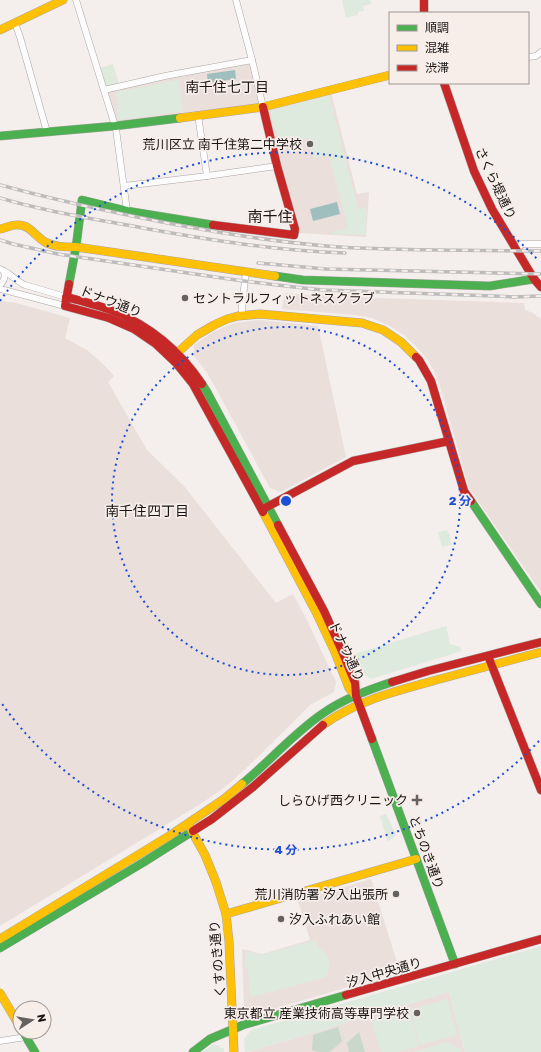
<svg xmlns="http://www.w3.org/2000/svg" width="541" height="1052" viewBox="0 0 541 1052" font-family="Rubik,'Noto Sans JP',sans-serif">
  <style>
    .built { fill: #eadfdb }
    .green { fill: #dfeadf }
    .forest { fill: #c8d8ca }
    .water { fill: #9fbebe }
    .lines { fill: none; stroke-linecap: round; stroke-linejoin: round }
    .street-casing { stroke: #aaa6a4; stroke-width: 7 }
    .fast-casing { stroke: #aaa6a4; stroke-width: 9 }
    .slow-casing { stroke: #aaa6a4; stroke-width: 9 }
    .jam-casing { stroke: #aaa6a4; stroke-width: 9 }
    .street { stroke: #fdfcfc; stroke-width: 6 }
    .fast { stroke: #4caf50; stroke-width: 8 }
    .slow { stroke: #ffc107; stroke-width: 8 }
    .jam { stroke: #c62828; stroke-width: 8 }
    .rail-casing { stroke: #bdbcbc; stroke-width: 3.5 }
    .rail { stroke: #f7ede9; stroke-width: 2; stroke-dasharray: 6; stroke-linecap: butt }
    .ring { fill: none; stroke: #1d4ed8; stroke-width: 2; stroke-dasharray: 2 4 }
    .poi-dot { fill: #656160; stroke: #f7ede9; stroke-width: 1.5 }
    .labels { text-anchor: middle; stroke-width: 3.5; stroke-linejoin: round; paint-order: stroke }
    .poi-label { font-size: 13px; fill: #181514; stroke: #f7ede9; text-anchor: end }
    .street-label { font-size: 13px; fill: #181514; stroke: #f7ede9 }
    .neighbourhood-label { font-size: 14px; fill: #181514; stroke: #f7ede9 }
    .quarter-label { font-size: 15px; fill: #181514; stroke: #f7ede9 }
    .centre { fill: #1d4ed8; stroke: #f7ede9; stroke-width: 2 }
    .ring-label { font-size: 12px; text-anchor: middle; font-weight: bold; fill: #1d4ed8; stroke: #f7ede9; stroke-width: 3.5; stroke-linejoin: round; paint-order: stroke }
  </style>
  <rect width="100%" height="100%" fill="#f4eeec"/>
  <g class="built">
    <path d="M250,63L259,102L258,104L117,123L108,91Z"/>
    <path d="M331,92L357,194L369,192L366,237L299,233L266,110Z"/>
    <path d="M285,293L320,296L524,303L525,310L533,313L541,319V592L469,488L440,386L434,371L427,359L416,346L404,335L390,326L372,318L355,315L282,309Z"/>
    <path d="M0,301L16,303L70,318L65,338L87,350L102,363L114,376L108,382L147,450L184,486L276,603L293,594L306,618L336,682L334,692L310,705L260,755L232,781L222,789L202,803L0,926Z"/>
    <path d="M259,320L318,326L346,457L281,492L270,488L214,385L206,371L194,356V345L213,332L234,323Z"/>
    <path d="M371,879L400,972L252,1015L244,1009L242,949L262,954L310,940L298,901Z"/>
    <path d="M449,992L465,1052H248Z"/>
  </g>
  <g class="green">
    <path d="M342,0H370L371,4L363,6L364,11L358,12V15L346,18Z"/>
    <path d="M113,64L119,84L107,87L105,86L100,68Z"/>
    <path d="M179,80L183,111L119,120L116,105L119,104L116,92Z"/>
    <path d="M329,95L358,209L366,208L365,235L332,234V232L348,228L329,155L314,158L308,138L282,145L279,135H277L270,111Z"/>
    <path d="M447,530L448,533H449L452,545L442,547L438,532Z"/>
    <path d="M446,626L450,644L460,647L462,651L371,679L363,674L354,654Z"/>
    <path d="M386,814L396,835L388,842L380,816Z"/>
    <path d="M316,940L318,946L327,955L330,965L326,977L252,997L250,996L248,968L245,967V951L262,955Z"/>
    <path d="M541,946V1052H465L449,992L248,1052H245L244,1039L251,1030Z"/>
    <path d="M447,999L457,1035L420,1045L410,1010Z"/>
    <path d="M409,1010L419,1046L398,1052H381L372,1021Z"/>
    <path d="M447,1042L461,1050V1052H414Z"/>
    <path d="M214,1044L224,1049V1052H202Z"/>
  </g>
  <g class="forest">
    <path d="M338,1027L342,1041L330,1052H318L312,1050L313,1035Z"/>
    <path d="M359,1032L365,1052H349L347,1043Z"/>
  </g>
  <g class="water">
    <path d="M235,70L236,79L208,83L207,74Z"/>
    <path d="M337,202L340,214L313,221L310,209Z"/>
  </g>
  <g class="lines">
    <g class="street-casing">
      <g id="street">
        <path d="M76,0L116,129L127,211"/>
        <path d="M236,0L252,60L263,107"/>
        <path d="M15,23L20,37L47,132"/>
        <path d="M528,57L536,56L541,52"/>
        <path d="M104,90L165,76L252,60"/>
        <path d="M198,115L207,176"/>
        <path d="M124,186L207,176L277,166"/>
        <path d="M516,250L522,244H541"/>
        <path d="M0,269C10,273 16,281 25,285L66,297"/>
        <path d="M0,285C4,281 6,277 4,271"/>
        <path d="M0,289L65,306"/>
        <path d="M242,315V305L246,272"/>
        <path d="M0,1041L26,1037"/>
      </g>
    </g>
    <g class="fast-casing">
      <g id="fast">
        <path d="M0,136L115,126L180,118"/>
        <path d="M275,276L303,280L490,286L534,279"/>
        <path d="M69,284L76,247L82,200L127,211L213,225"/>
        <path d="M202,384L207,392L278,525"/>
        <path d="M471,501L541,604"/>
        <path d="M372,739L455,964"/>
        <path d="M242,784C269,762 293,734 322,714C343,699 368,690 392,682"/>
        <path d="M0,948L144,862L193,831"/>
        <path d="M23,1032L35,1052"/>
        <path d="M193,1052L210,1039L243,1025L346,995"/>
      </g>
    </g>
    <g class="slow-casing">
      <g id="slow">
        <path d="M0,30L63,0"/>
        <path d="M180,118L263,107L390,75"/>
        <path d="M0,229C6,228 12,224 19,225C30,225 36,237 45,242C54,247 65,247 76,247L275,276"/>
        <path d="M177,353L197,335L214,325L227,319L238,316L260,314L362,323L383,330L401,342L416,357"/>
        <path d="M263,512L317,614L335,652L349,688L356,696"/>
        <path d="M323,725C357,700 400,690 440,679C474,670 507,661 541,652"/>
        <path d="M190,828L205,855L216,882L226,914L229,941L234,1052"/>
        <path d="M226,914L416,859"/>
        <path d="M0,939L169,836L224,799L242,784"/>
        <path d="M0,993L20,1027"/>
      </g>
    </g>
    <g class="jam-casing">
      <g id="jam">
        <path d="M424,0V13"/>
        <path d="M444,83L474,171L492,209L534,279L541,287"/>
        <path d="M213,225L294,235L295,229L277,166L263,107"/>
        <path d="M69,284L65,306L109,318L134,329L156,344L176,363L193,384L263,512"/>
        <path d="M66,297C82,301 98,305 113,311C150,326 180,351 202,384"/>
        <path d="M416,357L419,360L431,381L464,491L471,501"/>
        <path d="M265,508L353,461L449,441"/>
        <path d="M278,525L324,611L341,649L355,683L356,696L372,739"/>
        <path d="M490,661L541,790"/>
        <path d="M392,682L428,671L541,642"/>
        <path d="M193,831L212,819L253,787L323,725"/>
        <path d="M346,995L541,939"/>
      </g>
    </g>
    <use href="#street" class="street"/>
    <use href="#fast" class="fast"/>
    <use href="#slow" class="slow"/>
    <use href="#jam" class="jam"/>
    <g class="rail-casing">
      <g id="rail">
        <path d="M0,185C44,197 88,207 132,216C200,230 269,242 339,247C406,251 474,250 541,251"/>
        <path d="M0,198C47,212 95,219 143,228C210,240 277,251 345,253"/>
        <path d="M0,240L13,244L58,254L236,280L294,287L323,290L494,296L514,297L541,296"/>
        <path d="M258,263L326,269L541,274"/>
      </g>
    </g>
    <use href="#rail" class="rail"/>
  </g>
  <g class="ring">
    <circle cx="286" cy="501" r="174"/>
    <path d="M539 741A349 349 0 0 1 0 701M0 301A349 349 0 0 1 539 261"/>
  </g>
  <g class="poi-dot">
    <circle cx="310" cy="144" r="4"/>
    <circle cx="185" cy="298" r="4"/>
    <path d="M415 794h4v4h4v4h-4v4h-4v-4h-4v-4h4z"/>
    <circle cx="396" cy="894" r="4"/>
    <circle cx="281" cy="919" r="4"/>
    <circle cx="417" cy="1013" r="4"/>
  </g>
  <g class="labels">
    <g class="poi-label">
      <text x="302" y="149">荒川区立 南千住第二中学校</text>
      <text x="193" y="303" text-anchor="start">セントラルフィットネスクラブ</text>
      <text x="408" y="805">しらひげ西クリニック</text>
      <text x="388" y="899">荒川消防署 汐入出張所</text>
      <text x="289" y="924" text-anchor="start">汐入ふれあい館</text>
      <text x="409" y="1018">東京都立 産業技術高等専門学校</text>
    </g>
    <g class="street-label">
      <text transform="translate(496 183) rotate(65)" y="5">さくら堤通り</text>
      <text transform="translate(111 301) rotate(21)" y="5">ドナウ通り</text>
      <text transform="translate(347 651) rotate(65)" y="5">ドナウ通り</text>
      <text transform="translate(427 852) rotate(70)" y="5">とちのき通り</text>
      <text transform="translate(217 959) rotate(-95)" y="5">くすのき通り</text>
      <text transform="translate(384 972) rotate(-16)" y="5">汐入中央通り</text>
    </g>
    <g class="neighbourhood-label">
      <text x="227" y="92">南千住七丁目</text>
      <text x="147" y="516">南千住四丁目</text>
    </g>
    <g class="quarter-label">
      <text x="270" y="222">南千住</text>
    </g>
  </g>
  <circle cx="286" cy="501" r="6" class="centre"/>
  <g class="ring-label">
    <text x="460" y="505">2 分</text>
    <text x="286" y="854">4 分</text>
  </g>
  <rect x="389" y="12" width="140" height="72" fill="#f7ede9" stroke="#9e9794"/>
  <rect x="397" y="25" width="20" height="6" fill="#4caf50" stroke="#9e9794"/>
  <text x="425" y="32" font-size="12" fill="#181514">順調</text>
  <rect x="397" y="45" width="20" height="6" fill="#ffc107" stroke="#9e9794"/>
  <text x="425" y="52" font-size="12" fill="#181514">混雑</text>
  <rect x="397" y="65" width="20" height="6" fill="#c62828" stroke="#9e9794"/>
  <text x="425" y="72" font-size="12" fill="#181514">渋滞</text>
  <g transform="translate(32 1020) rotate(78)"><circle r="19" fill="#f7ede9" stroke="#9e9794"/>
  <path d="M0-3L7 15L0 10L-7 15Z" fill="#656160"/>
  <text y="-6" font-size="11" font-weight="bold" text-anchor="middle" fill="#181514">N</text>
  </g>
</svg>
